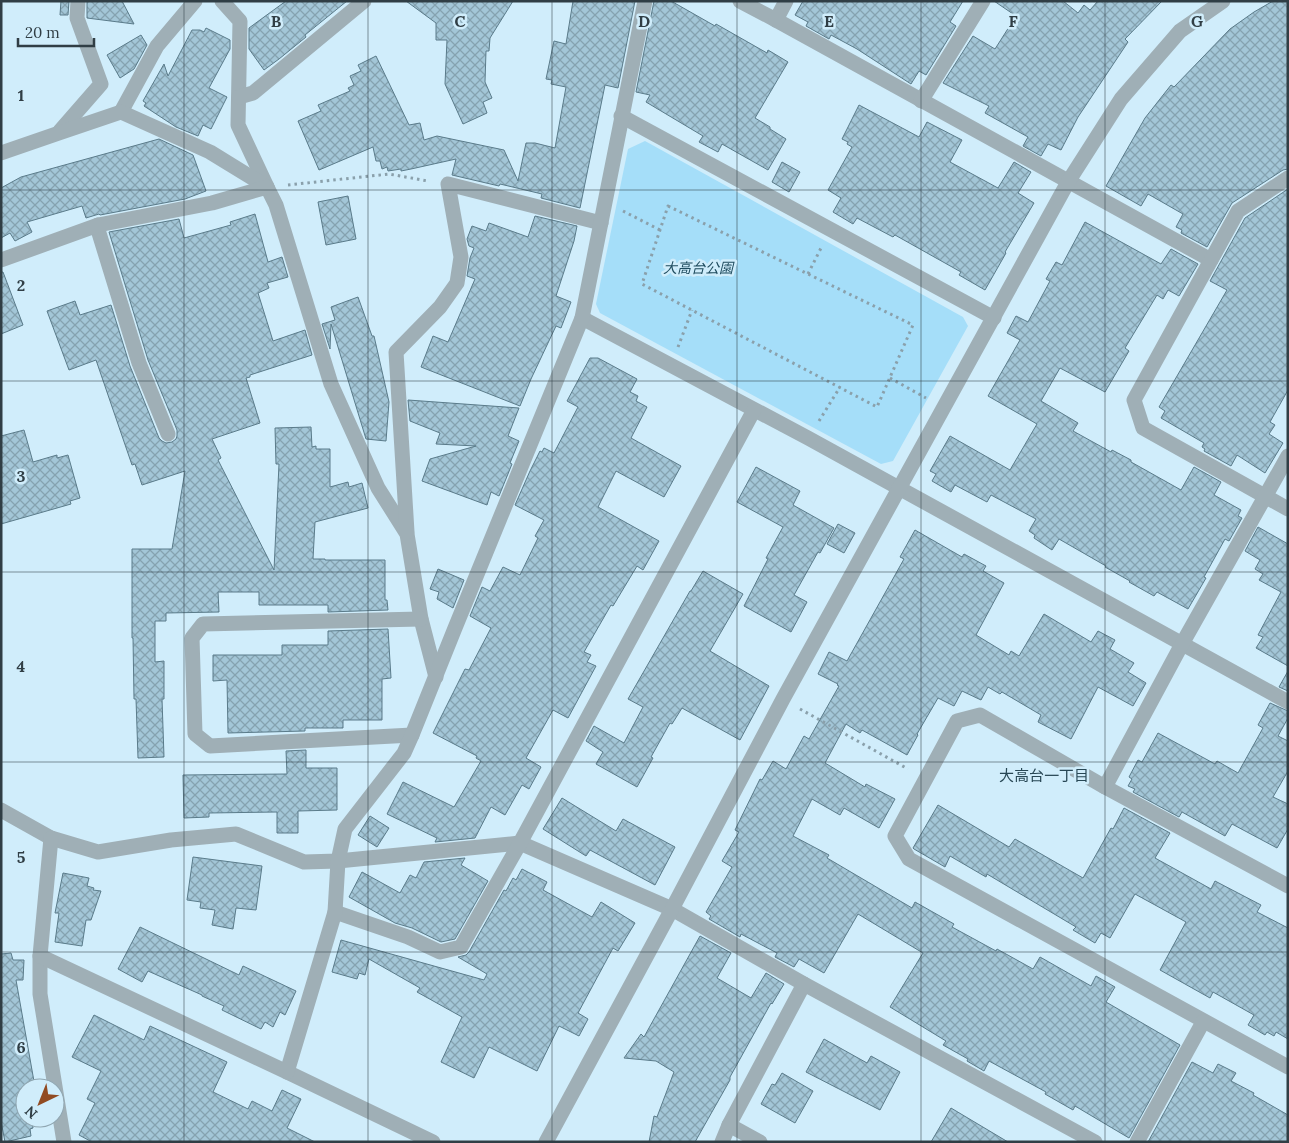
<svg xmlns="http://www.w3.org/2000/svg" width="1289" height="1143" viewBox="0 0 1289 1143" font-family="Lora,'Noto Sans JP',serif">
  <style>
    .park { fill: #a5def9 }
    .building { fill: url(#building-cross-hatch); stroke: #5a7b8a }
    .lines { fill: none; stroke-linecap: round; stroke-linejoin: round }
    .path { stroke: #8aa0ab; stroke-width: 3; stroke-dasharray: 2.5 4; stroke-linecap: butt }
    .minor { stroke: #9fafb6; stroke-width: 15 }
    .grid { fill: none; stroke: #303e45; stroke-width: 1; stroke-opacity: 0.55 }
    .labels { text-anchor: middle; stroke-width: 5; stroke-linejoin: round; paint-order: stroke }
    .park-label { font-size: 14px; font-style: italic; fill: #1e4b5e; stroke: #d0edfb }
    .neighbourhood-label { font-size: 15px; fill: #274755; stroke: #d0edfb }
    .grid-label { font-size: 16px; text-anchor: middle; font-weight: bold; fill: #303e45; stroke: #d0edfb; stroke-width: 5; stroke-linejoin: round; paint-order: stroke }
  </style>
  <defs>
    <pattern id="building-cross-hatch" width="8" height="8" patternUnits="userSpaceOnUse" patternTransform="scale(1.25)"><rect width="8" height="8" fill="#a3c6d7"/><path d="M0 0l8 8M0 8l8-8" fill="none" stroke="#85a2b0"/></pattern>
  </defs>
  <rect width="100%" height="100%" fill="#d0edfb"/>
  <path class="park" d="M645,141L963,317L968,326L893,461L881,464L600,313L596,304L628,149Z"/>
  <g class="building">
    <path d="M61,1H69L68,15H60Z"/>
    <path d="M87,1H122L134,24L87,18Z"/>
    <path d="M286,1H347L305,35L306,37L279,59L264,70L249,49V28Z"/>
    <path d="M406,1H513L490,38L489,51H486L485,82L492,98L483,102L487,113L463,124L445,84L447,40H436V23Z"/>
    <path d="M573,1H635L618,88L605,85L580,208L541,198L542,194L500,184L499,186L452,175L456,159L411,169L401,171V169L388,171L387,167L382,169L380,161H376L373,147L319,170L298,121L321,111L318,105L350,91L348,88L354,85L350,76L361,71L358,65L376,56L409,125L420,123L424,140L437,136L504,150L518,181L526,143H535L555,148L566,87L551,84L552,80L546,79L554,41L566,44Z"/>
    <path d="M654,1H671L715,26L716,24L767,53L768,50L788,62L755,118L770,127V129L786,139L768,170L722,144L718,152L699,142L703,136L646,102L650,95L636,92Z"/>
    <path d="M803,1H963L950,22L956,26L926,75L919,71L911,84L857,49L831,35L829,39L806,26L808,22L795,15Z"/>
    <path d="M994,1H1063L1078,13L1084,5L1090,10L1098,1H1162L1125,39L1128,42L1078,117L1061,150L1048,144L1041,156L1023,146L1028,137L985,113L989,106L943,83L973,36L995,49L1016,16Z"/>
    <path d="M1273,1H1288V169L1283,170L1232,203L1207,247L1181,233L1182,230L1176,227L1183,214L1148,194L1141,206L1106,186L1145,118L1171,85L1174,87L1230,29L1254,12Z"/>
    <path d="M206,28L230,40V49L209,88L227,97L211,129L203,125L198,136L176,127L144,106L146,103L143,101L164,64L168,76L192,30H200L204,32Z"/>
    <path d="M141,35L147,45L134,69L120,78L107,55Z"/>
    <path d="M859,105L919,137L927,122L962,140L950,162L998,188L1014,162L1031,172L1018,193L1034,203L1005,252L1006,253L985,290L959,275L961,272L895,235L893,237L857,218L853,224L833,212L841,198L828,190L852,147L847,144L848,142L842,139Z"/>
    <path d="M159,139L193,155L206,191L185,199L100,215L99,214L86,218L82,206L27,222L32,232L15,241L10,233L1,238V188L21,177Z"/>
    <path d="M782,162L800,172L789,192L772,182Z"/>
    <path d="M1288,189V390L1270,422L1275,425L1269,434L1283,443L1265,473L1237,455L1231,466L1204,451L1205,449L1202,447L1204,443L1161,418L1165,411L1159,407L1227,290L1210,281L1245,218Z"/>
    <path d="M348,196L356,239L326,245L318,202Z"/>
    <path d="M255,214L268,262L282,257L288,277L267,283L269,288L258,293L273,341L305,330L312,355L250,375V377L246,378L260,423L212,439L221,458L218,460L274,570L279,464H276L275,428L311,427L312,447L316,446V449H330V487L348,482L349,487L362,483L368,508L315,522L313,559H325V560H385V600H387L388,610L328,612V605H259V592H218L219,612L166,613V621H155V662L164,661V699H162L164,757L138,758L136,699H134L133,638H132V549H172L185,471L142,485L135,464L132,465L96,360L69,370L47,311L75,301L80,315L111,305L130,366L159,438L162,441L166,443L172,442L176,439L177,436V430L148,360L109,232L179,219L184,238L231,225L230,222Z"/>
    <path d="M535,216L577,226L574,241L556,296L571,302L561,328L556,326L531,379L520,406L421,367L433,336L448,342L475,279L467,276L470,258L474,248L469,246L467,239L472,226L486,231L489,223L528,237Z"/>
    <path d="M1085,222L1161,264L1171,249L1198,264L1179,296L1168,290L1163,299L1157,295L1125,348L1129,351L1105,392L1060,368L1041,401L1078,423L1073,431L1111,452L1112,450L1131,460V462L1181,490L1194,467L1221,482L1214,495L1241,510L1238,516L1242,518L1229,541L1225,539L1204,577L1206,578L1188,609L1157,592L1154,596L1129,582L1130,581L1105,567L1106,566L1059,539L1052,550L1034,538L1035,535L1029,531L1036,519L991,495L987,502L955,485L951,492L932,481L936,474L930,471L950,436L1010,470L1037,424L988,396L1020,340L1007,333L1016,316L1028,322L1050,281L1046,279L1056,262L1062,265Z"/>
    <path d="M1,272H3L23,325L1,334Z"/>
    <path d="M358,297L372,336H374L389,402L386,441L366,439L331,324L330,349L322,324L335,320L331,307Z"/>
    <path d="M590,358H598L637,379L630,392L638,396L636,401L647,407L631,438L681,466L664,497L616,471L598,507L659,541L643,570L637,566L613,606L611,605L584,652L591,655L587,662L596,666L568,718L553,710L526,758L541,767L529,789L522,785L505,815L491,807L475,838L435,842L437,838L387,814L403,782L454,807L481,761L476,758L477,756L433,733L465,669L469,670L491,628L470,616L482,587L490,591L503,567L520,575L538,538L535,536L544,520L515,505L530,471L540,451L542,452L544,448L554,453L578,407L567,401Z"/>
    <path d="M408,400L519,408L508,436L519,441L510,463L512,464L499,496L491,492L487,505L422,481L430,459L476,446L436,444L440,433L410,421Z"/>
    <path d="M24,430L33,462L57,455V458L68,455L80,498L70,501L71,504L1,524V436Z"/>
    <path d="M756,467L800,491L793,505L834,528L820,553L818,552L794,595L807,602L791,632L744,606L768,559L766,558L783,527L737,502Z"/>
    <path d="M838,524L855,533L844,553L827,544Z"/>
    <path d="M1258,527L1288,544V666L1256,648L1263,637L1258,635L1281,592L1259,580L1263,574L1255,569L1260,560L1245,551Z"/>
    <path d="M915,530L962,557L964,554L986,566L983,571L1004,583L976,635L1009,655L1011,651L1019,656L1044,614L1091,642L1098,631L1115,640L1110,649L1134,663L1128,672L1146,683L1133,706L1098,687L1071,739L1038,722L1041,715L1002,692L1000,694L988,687L981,700L962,691L954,706L938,698L917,734L918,735L907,755L862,730L860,733L846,724L825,763L865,787L866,784L895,799L879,828L844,808L840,815L812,799L793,836L829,855L827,858L912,908L915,902L954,924L952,927L996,951L997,949L1033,969L1040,957L1091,986L1096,976L1115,987L1106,1002L1180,1045L1129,1138L1075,1106L1073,1110L1045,1094L1046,1092L989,1061L984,1071L967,1061L968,1059L943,1045L946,1041L890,1007L923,953L858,914L824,973L799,959L794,967L775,957L777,953L741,934L740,937L709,919L711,916L706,912L732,867L722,861L739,832L735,830L760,779L762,780L773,761L786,769L804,736L809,739L839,686L837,685L838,684L818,674L829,652L847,661L904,559L900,557Z"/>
    <path d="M438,569L464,580L453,608L437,599L439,592L430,589Z"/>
    <path d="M703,571L743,594L710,651L769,686L740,740L682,708L672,724L670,723L651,757L653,758L637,787L596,764L603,752L586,741L594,726L624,743L643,707L628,699L690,591H691Z"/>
    <path d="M388,629L391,678L382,679V720H343V728H305V731L228,733L227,680L213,681V655H282V645H328V631Z"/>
    <path d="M1288,671V691L1279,687Z"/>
    <path d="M1270,703L1288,711V718L1278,736L1288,741V771L1273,797L1288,804V829L1277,848L1232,824L1225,836L1182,812L1179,817L1133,792L1135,789L1128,786L1132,779L1129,777L1138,760L1142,762L1158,733L1215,764L1217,761L1238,773L1263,728L1258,725Z"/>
    <path d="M306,750V768H337V810L298,811V833H277V812L209,813V817L184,818L183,775L287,774L286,751Z"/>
    <path d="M562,798L616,831L623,819L675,847L655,885L590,850L586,856L543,829Z"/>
    <path d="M938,805L1009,847L1015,839L1083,878L1111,828L1113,829L1124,808L1170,833L1155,858L1211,889L1215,881L1261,905L1257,912L1288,928V1039L1276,1032L1274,1036L1267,1032L1265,1035L1248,1025L1254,1015L1213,992L1210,998L1160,970L1186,922L1135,894L1110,938L1101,933L1095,943L1073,930L1076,927L987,874L986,877L950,856L945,867L914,849L913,848Z"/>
    <path d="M370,816L389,828L377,847L358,835Z"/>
    <path d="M193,857L262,866L256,910L236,908L233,929L212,925L215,910L200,908L201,902L187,900Z"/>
    <path d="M465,858L461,865L488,881L455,939L441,942L412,928L395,923L349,897L362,872L400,893L410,875L416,878L424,862Z"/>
    <path d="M522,869L547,882L543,890L592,917L601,902L635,923L618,951L613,948L578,1013L588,1019L579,1036L559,1026L537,1071L489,1047L474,1078L441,1062L462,1017L417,992L420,988L369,959L365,975L359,973L357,979L332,972L341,940L484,980L487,974L458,957L466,955L469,952L504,890L506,891L513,878L516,880Z"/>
    <path d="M63,873L89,878L87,886L94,888L93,890L101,891L91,920H86L82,946L55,942L59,913H55Z"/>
    <path d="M140,927L239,975L243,966L296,991L285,1015L280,1012L273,1027L265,1022L261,1029L222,1010L224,1006L202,996V995L148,971L142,982L118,969Z"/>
    <path d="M700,936L731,953L717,978L751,998L766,973L784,984L772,1004L771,1003L730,1077V1080L695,1142H649L654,1116L657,1117L674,1072L656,1061L624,1058L641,1034L644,1037Z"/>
    <path d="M11,953L13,960H24L23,980H16L35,1087L25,1088V1118H32L33,1128L30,1129L31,1136L5,1142L1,1121V954Z"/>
    <path d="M94,1015L144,1040L150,1026L227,1062L213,1092L248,1109L252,1101L272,1111L282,1090L301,1099L287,1128L315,1142H92L79,1135L95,1103L87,1099L101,1071L72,1057Z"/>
    <path d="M824,1039L867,1063L871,1056L900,1072L880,1110L806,1072Z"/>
    <path d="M1192,1062L1213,1073L1218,1064L1236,1073L1231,1081L1254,1093L1253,1095L1288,1115V1142H1148Z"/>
    <path d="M782,1073L813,1091L795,1123L761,1104L772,1084L775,1085Z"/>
    <path d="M951,1108L1008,1142H931Z"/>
  </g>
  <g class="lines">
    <g class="path">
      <path d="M288,185L389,174L428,181"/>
      <path d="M668,206L913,325L877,407L642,284Z"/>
      <path d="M623,211L660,230"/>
      <path d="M808,274L822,246"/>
      <path d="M678,347L692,310"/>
      <path d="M890,378L926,398"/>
      <path d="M819,421L840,387"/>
      <path d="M800,709L908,769"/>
    </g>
    <g class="minor">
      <path d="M222,1L240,21L238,125L267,187L276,205L331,384L378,488L407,534L421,619L436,677"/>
      <path d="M740,1L776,20L1211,260"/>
      <path d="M776,20L786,1"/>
      <path d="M239,97L253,93L364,1"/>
      <path d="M921,101L983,1"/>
      <path d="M121,112L157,46L195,1"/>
      <path d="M621,116L994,318"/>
      <path d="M60,131L101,84L77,18L78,1"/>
      <path d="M1,153L59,133L121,112L210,152L267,187"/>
      <path d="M1288,178L1238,211L1134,400L1143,428L1288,509"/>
      <path d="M98,225L99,233L139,363L168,434"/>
      <path d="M1,260L98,225L212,203L267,187"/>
      <path d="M582,318L808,438L1288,702"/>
      <path d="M407,532L396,352L440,307L457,283L461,257L448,184L601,223"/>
      <path d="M412,735L210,746L195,734L192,638L203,624L421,619"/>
      <path d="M1105,787L1182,644L1288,456"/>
      <path d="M1,810L51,838L98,852L171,840L236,834L304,862L338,861L520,843L672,909L804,984L1095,1142"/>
      <path d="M51,838L40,956V994L64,1142"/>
      <path d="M1288,886L1105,787L980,715L957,721L895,836L909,859L1288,1067"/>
      <path d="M335,912L408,937L440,952L461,947L520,843L754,410"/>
      <path d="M40,956L287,1072L433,1142"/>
      <path d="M287,1072L335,912L338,861L345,829L404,753L412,735L455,628L582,318L645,1"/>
      <path d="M729,1125L760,1142"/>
      <path d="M546,1142L672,909L783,699L1068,182L1121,99L1180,31L1223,1"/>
      <path d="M722,1142L729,1125L804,984"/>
      <path d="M1137,1142L1203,1022"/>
    </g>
  </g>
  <path class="grid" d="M184,1V1142M368,1V1142M552,1V1142M737,1V1142M921,1V1142M1105,1V1142M1,190H1288M1,381H1288M1,572H1288M1,762H1288M1,952H1288"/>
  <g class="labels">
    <g class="park-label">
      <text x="698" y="273">大高台公園</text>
    </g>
    <g class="neighbourhood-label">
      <text x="1044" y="781">大高台一丁目</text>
    </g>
  </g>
  <g class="grid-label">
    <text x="276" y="27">B</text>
    <text x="460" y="27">C</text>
    <text x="644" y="27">D</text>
    <text x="829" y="27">E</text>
    <text x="1013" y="27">F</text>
    <text x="1197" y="27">G</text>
    <text x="21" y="101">1</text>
    <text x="21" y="291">2</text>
    <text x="21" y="482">3</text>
    <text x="21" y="672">4</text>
    <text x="21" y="863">5</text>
    <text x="21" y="1053">6</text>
  </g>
  <rect width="1289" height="1143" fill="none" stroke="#303e45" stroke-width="5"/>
  <g transform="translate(40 1103) rotate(223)"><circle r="24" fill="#d0edfb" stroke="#90a7b2"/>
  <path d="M0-4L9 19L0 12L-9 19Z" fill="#914b22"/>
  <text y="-8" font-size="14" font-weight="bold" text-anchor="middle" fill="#303e45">N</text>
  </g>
  <path d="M18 38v8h76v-8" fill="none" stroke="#303e45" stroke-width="2.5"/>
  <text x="25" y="38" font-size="15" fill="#303e45" stroke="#d0edfb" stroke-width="4" paint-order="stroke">20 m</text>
</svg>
